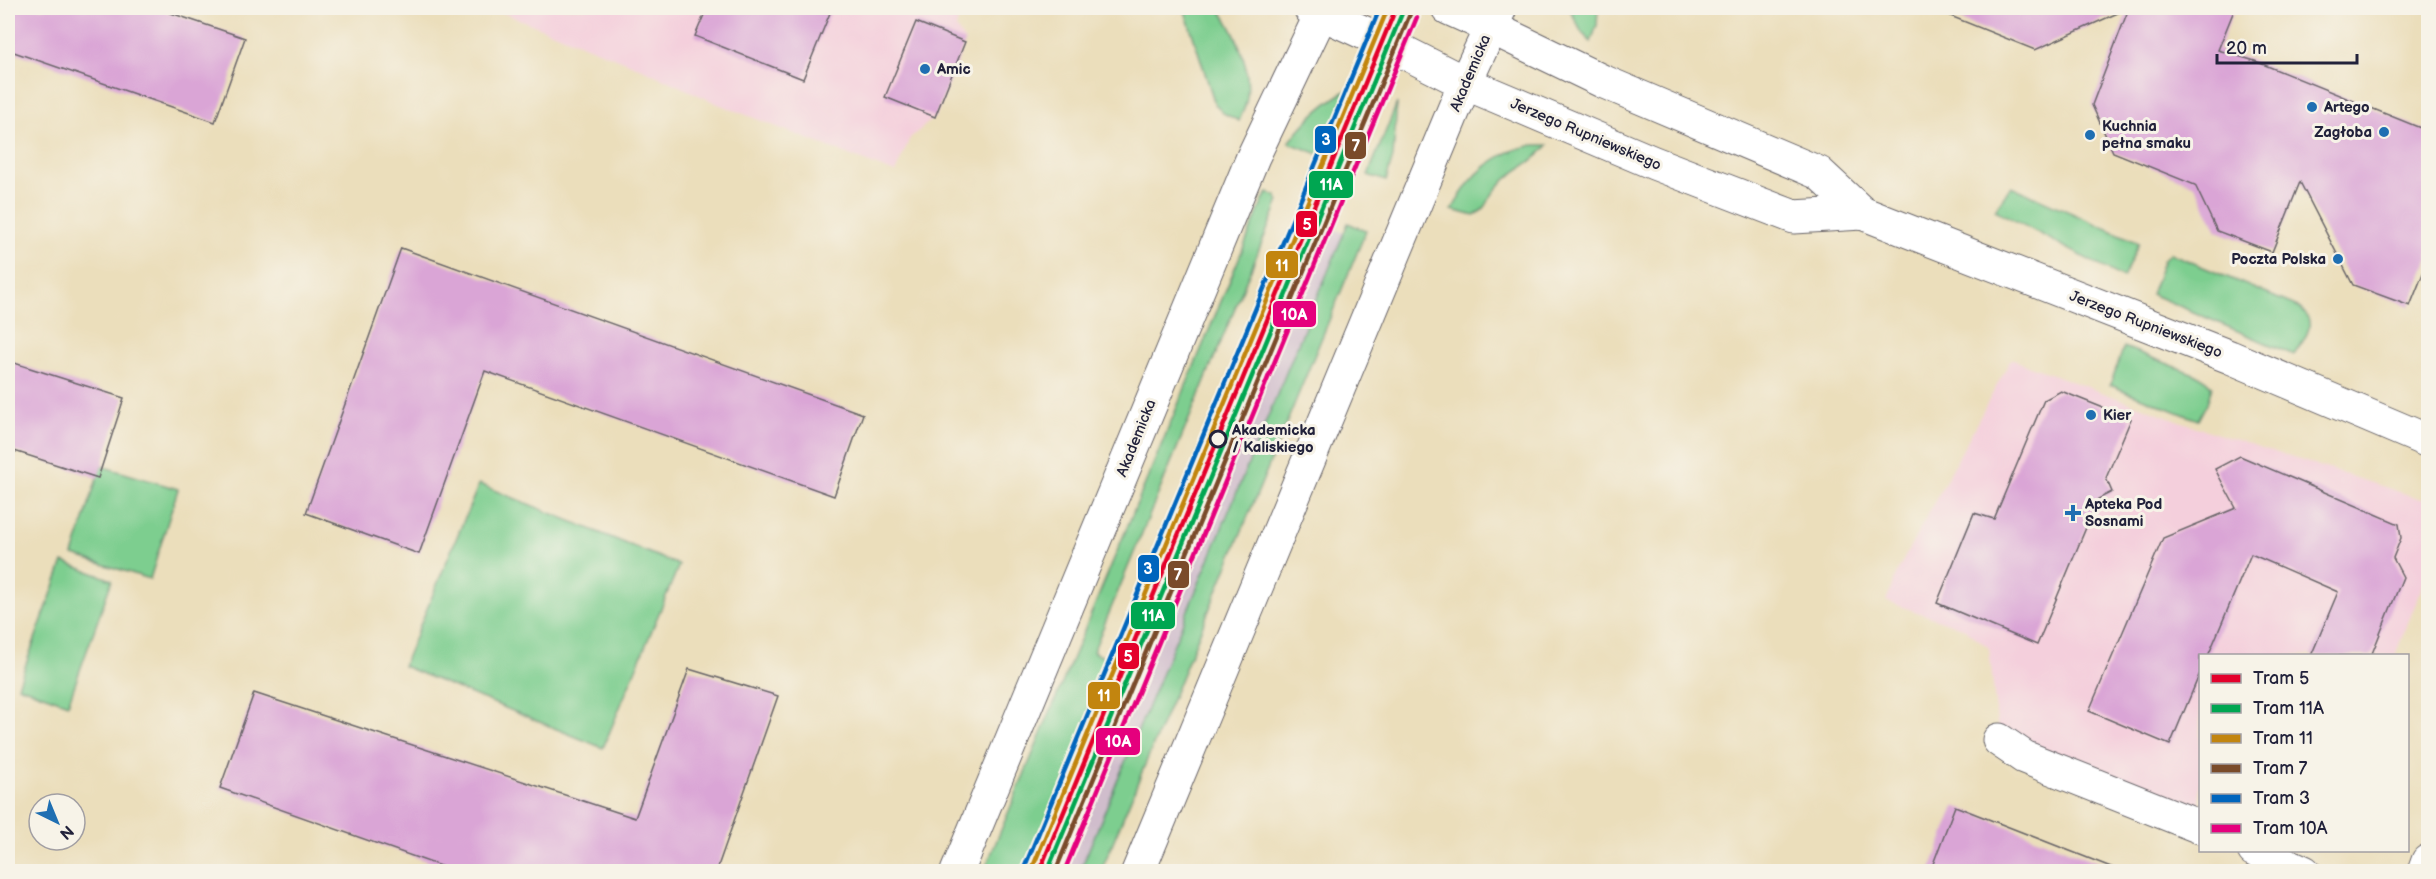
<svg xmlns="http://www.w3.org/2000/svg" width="2436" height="879" viewBox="0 0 2436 879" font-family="'Balsamiq Sans',sans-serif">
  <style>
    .built { fill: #f4cfdc }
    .industrial { fill: #d0bdcc }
    .green { fill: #7dce8f; stroke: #507865; stroke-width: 1.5 }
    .building { fill: #daa5d6 }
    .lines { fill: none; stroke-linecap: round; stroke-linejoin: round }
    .street-casing { stroke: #686468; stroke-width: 35 }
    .secondary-casing { stroke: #686468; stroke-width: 35 }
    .street { stroke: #fff; stroke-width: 33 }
    .secondary { stroke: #fff; stroke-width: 33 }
    .tram-1-casing { stroke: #f7f3e8; stroke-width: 9 }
    .tram-2-casing { stroke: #f7f3e8; stroke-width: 9 }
    .tram-3-casing { stroke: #f7f3e8; stroke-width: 9 }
    .tram-4-casing { stroke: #f7f3e8; stroke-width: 9 }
    .tram-5-casing { stroke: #f7f3e8; stroke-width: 9 }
    .tram-6-casing { stroke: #f7f3e8; stroke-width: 9 }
    .tram-1 { stroke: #e4002b; stroke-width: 4.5 }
    .tram-2 { stroke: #00a651; stroke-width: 4.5 }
    .tram-3 { stroke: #c2850f; stroke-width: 4.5 }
    .tram-4 { stroke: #7a4b2a; stroke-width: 4.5 }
    .tram-5 { stroke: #0065bd; stroke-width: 4.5 }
    .tram-6 { stroke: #e5007d; stroke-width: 4.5 }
    .poi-dot { fill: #1f6fb2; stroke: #f7f3e8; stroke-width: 2 }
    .stop-dot { fill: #f7f3e8; stroke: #22223b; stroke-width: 3 }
    .labels { text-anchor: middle; stroke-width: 6; stroke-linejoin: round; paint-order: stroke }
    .poi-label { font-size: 15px; font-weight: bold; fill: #22223b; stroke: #f7f3e8; text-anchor: start }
    .street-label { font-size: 15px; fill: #22223b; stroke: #f7f3e8 }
    .stop-label { font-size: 15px; font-weight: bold; fill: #22223b; stroke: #f7f3e8; text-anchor: start }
    .line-badge { stroke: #f7f3e8; stroke-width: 2 }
    .badge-label { font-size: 16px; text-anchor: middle; font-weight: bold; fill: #fff }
  </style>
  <rect width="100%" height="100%" fill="#f7f3e8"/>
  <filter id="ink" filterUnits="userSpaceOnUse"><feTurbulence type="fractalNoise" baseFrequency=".0167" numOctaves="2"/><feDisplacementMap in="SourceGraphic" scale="12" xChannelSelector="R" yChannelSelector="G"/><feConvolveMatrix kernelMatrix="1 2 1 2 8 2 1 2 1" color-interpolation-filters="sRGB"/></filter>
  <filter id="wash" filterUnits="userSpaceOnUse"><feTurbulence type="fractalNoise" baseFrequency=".008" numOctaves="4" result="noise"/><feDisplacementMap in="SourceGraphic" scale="24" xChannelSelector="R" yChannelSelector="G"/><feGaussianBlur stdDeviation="1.35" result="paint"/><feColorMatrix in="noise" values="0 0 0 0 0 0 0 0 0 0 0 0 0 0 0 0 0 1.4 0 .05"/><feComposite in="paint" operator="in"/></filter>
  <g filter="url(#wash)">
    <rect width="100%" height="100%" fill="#ebdebb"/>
    <g class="built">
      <path d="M491,8H961L956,28L965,42L935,117L910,138L895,173L718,104L631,64Z"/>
      <path d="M2011,359L2199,428L2428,501V573L2395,655L2200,656V827L1999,740L1989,648L1965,629L1886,601L1898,570Z"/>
    </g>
    <path class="industrial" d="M1301,216L1344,233L1080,871L1028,872Z"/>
    <g class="green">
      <path d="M1184,8H1219C1236,33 1251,66 1247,98C1246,105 1242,114 1239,121L1223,113L1215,104Z"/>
      <path d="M1569,8H1598L1597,25L1591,42L1582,33Z"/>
      <path d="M1353,87L1324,156L1289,143C1305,120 1328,100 1353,87Z"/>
      <path d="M1397,103L1393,157L1386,181L1368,175Z"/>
      <path d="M1534,145H1548C1535,163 1512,170 1497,188C1486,200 1491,206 1474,216L1452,210C1469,176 1496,151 1534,145Z"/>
      <path d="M2011,186L2139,243L2123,278L1995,210Z"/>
      <path d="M1268,193L1276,196L1279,201L1277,206L1093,652L1115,662L1028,871H984L1264,198Z"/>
      <path d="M1348,223L1366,231L1101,871H1080Z"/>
      <path d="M2170,253L2298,307C2320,323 2305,337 2294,355L2151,294L2164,259Z"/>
      <path d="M2124,347L2202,377L2212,387L2207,403L2198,420L2110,385Z"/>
      <path d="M101,466L178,489L150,579L73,555Z"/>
      <path d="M479,484L679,565L603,748L403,666Z"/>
      <path d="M63,562L112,580L68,704L18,686Z"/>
    </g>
    <g id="blocks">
      <g class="building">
        <path d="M8,8H156L245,38L215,122L8,50Z"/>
        <path d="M707,8H832L803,79L695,36Z"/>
        <path d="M1934,8H2235L2218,50L2255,61L2428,131V261L2410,306L2353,285L2300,182L2272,252L2217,231L2195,185L2113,152L2092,105L2129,8L2035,50L1933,9Z"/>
        <path d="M916,22L965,42L935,117L885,97Z"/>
        <path d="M401,248L863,414L834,496L485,371L419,554L306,513Z"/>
        <path d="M8,361L124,398L98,478L8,449Z"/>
        <path d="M2061,391L2131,419L2106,478L2112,492L2098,499L2037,645L1937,603L1974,513L1994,519L2044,400Z"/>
        <path d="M2240,456L2399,524L2401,538L2393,558L2403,577L2371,656H2311L2338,592L2251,554L2208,656H2200V673L2170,745L2089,711L2163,538L2236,508L2215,469Z"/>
        <path d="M689,669L778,696L716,872H457L220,788L254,693L635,818Z"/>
        <path d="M1955,806L2116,869L2115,872H1930Z"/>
      </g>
    </g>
  </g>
  <g filter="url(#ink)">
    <use href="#blocks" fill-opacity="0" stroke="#686468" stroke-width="1.5"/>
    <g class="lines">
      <g class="street-casing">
        <g id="street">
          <path d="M1490,27L1602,81L1819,173L1862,213L2230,357L2428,441"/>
          <path d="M1465,83L1654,163L1794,217L1862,213"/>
          <path d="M1999,740L2024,757L2200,827"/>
          <path d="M2254,850L2304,872"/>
          <path d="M2424,872L2428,861"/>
        </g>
      </g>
      <g class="secondary-casing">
        <g id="secondary">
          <path d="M1310,8L1382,41L1465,83"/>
          <path d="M1448,8L1490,27"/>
          <path d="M957,872L1253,157L1324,8"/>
          <path d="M1138,872L1465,83L1500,8"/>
        </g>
      </g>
      <use href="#street" class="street"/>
      <use href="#secondary" class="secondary"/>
      <g class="tram-1-casing">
        <path id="tram-1" d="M1039,872L1396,8"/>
      </g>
      <g class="tram-2-casing">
        <path id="tram-2" d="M1047,872L1403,11"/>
      </g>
      <g class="tram-3-casing">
        <path id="tram-3" d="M1032,869L1388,8"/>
      </g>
      <g class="tram-4-casing">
        <path id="tram-4" d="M1055,872L1410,14"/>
      </g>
      <g class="tram-5-casing">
        <path id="tram-5" d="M1025,866L1380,8"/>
      </g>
      <g class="tram-6-casing">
        <path id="tram-6" d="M1064,872L1417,17"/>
      </g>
      <use href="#tram-1" class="tram-1"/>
      <use href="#tram-2" class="tram-2"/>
      <use href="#tram-3" class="tram-3"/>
      <use href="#tram-4" class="tram-4"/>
      <use href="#tram-5" class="tram-5"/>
      <use href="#tram-6" class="tram-6"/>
    </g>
  </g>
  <g class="poi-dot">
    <circle cx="925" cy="69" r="6"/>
    <circle cx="2312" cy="107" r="6"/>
    <circle cx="2384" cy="132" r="6"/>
    <circle cx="2090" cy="135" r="6"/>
    <circle cx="2338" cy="259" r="6"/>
    <circle cx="2091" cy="415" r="6"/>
    <path d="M2070 504h6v6h6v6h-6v6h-6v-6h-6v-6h6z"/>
  </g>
  <circle class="stop-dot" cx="1218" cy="439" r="8"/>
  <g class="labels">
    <g class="poi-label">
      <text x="937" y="74">Amic</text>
      <text x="2324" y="112">Artego</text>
      <text x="2102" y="131">Kuchnia<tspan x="2102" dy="17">pełna smaku</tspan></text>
      <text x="2372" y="137" text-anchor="end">Zagłoba</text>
      <text x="2326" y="264" text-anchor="end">Poczta Polska</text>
      <text x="2103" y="420">Kier</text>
      <text x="2085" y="509">Apteka Pod<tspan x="2085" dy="17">Sosnami</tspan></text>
    </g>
    <g class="street-label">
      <text transform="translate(1470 73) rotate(-67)" y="5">Akademicka</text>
      <text transform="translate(1586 134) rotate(23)" y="5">Jerzego Rupniewskiego</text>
      <text transform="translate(2146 324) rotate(21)" y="5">Jerzego Rupniewskiego</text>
      <text transform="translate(1136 438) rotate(-68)" y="5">Akademicka</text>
    </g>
    <g class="stop-label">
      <text x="1232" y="435">Akademicka<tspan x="1232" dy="17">/ Kaliskiego</tspan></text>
    </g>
  </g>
  <g class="line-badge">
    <rect x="1314" y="125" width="23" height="29" rx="6" fill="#0065bd"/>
    <rect x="1344" y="131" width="23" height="29" rx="6" fill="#7a4b2a"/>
    <rect x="1308" y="170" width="46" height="29" rx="6" fill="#00a651"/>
    <rect x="1295" y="210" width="23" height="28" rx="6" fill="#e4002b"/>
    <rect x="1265" y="250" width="34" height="29" rx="6" fill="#c2850f"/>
    <rect x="1272" y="300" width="45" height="28" rx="6" fill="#e5007d"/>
    <rect x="1137" y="554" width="23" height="29" rx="6" fill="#0065bd"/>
    <rect x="1167" y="560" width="23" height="29" rx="6" fill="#7a4b2a"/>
    <rect x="1130" y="601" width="46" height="29" rx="6" fill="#00a651"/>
    <rect x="1117" y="642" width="23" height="28" rx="6" fill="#e4002b"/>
    <rect x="1087" y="681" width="34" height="29" rx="6" fill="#c2850f"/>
    <rect x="1095" y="727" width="46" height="29" rx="6" fill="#e5007d"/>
  </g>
  <g class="badge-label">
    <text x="1326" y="145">3</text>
    <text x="1356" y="151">7</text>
    <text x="1331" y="190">11A</text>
    <text x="1307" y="230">5</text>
    <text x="1282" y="271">11</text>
    <text x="1294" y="320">10A</text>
    <text x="1148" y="574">3</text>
    <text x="1178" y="580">7</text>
    <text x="1153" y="621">11A</text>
    <text x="1128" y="662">5</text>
    <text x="1104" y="701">11</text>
    <text x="1118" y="747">10A</text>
  </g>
  <rect width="2436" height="879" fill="none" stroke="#f7f3e8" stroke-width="30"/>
  <rect x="2199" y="654" width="210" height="198" fill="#f7f3e8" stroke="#a29fa3" stroke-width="1.5"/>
  <rect x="2211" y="674" width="30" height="9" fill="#e4002b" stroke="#a29fa3" stroke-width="1.5"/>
  <text x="2253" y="684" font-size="18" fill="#22223b">Tram 5</text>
  <rect x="2211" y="704" width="30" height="9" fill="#00a651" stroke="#a29fa3" stroke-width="1.5"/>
  <text x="2253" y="714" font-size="18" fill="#22223b">Tram 11A</text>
  <rect x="2211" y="734" width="30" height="9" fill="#c2850f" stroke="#a29fa3" stroke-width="1.5"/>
  <text x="2253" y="744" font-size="18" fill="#22223b">Tram 11</text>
  <rect x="2211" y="764" width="30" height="9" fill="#7a4b2a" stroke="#a29fa3" stroke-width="1.5"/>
  <text x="2253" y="774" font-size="18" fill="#22223b">Tram 7</text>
  <rect x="2211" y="794" width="30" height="9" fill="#0065bd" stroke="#a29fa3" stroke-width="1.5"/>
  <text x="2253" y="804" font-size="18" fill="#22223b">Tram 3</text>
  <rect x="2211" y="824" width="30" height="9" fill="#e5007d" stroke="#a29fa3" stroke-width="1.5"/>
  <text x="2253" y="834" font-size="18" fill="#22223b">Tram 10A</text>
  <g transform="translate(57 822) rotate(137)"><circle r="28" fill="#f7f3e8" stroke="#a29fa3" stroke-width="1.5"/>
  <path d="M0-4.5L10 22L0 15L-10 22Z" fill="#1f6fb2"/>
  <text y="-9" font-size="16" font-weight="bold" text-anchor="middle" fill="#22223b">N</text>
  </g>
  <path d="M2217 54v9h140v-9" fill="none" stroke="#22223b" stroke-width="3"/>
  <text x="2226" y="54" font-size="18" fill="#22223b" stroke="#f7f3e8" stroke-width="4.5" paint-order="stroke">20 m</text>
</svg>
